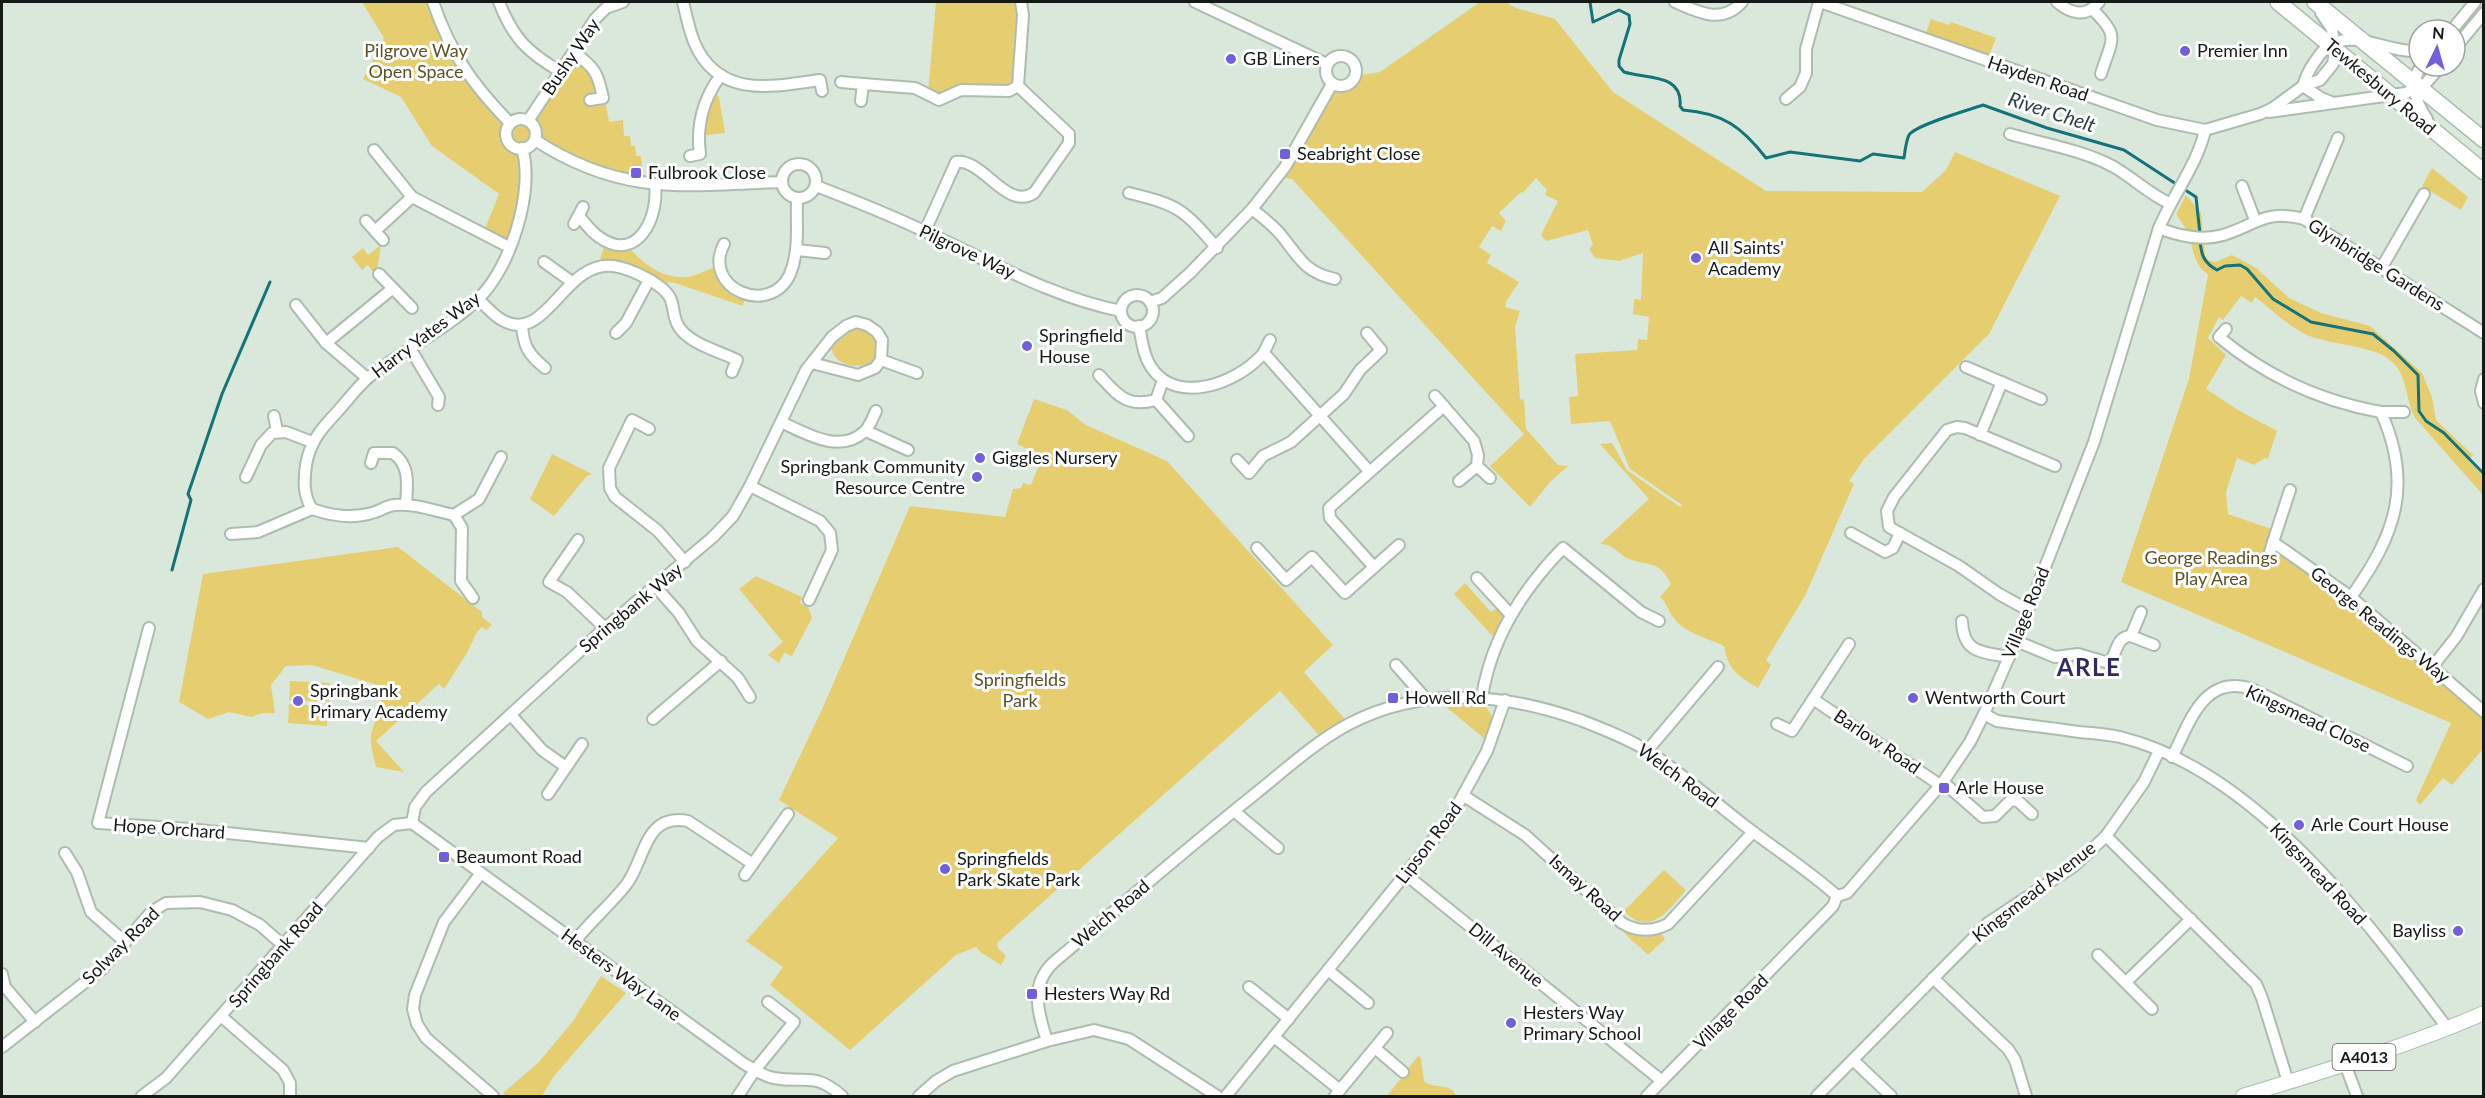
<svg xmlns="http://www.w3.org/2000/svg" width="2485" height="1098" viewBox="0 0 2485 1098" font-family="Lato,sans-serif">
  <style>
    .green { fill: #e6ce70 }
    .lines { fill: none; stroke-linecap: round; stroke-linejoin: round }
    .stream { stroke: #147279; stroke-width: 3 }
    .minor-casing { stroke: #aebcb0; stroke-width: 14 }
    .major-casing { stroke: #aebcb0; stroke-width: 16 }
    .highway-casing { stroke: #aebcb0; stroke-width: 18 }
    .minor { stroke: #fff; stroke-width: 10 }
    .major { stroke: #fff; stroke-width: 14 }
    .highway { stroke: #fff; stroke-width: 15 }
    .poi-dot { fill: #7160da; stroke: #fff; stroke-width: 2 }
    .labels { text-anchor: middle; stroke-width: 6; stroke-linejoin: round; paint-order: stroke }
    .shield { fill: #fff; stroke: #5b5f5c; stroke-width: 1.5 }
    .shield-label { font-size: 16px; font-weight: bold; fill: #151a16 }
    .park-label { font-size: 18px; fill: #5d5126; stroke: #fff }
    .poi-label { font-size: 18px; fill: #151a16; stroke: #fff; text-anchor: start }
    .street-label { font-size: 18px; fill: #151a16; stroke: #fff }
    .water-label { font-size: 20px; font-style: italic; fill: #274043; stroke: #fff }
    .district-label { font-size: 24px; font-weight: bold; letter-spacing: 1.5px; fill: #312964; stroke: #fff }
  </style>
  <rect width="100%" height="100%" fill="#dae8dc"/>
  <g class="green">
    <path d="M362,2H433L442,29L510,123L516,120H524L574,52L591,65L606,105L609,122L623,120L624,136H630L631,146H635L636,156H641L644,184L624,180L534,140L525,148L526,162L509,247L483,234L499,194L432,146L401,97L363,79L384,38Z"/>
    <path d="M936,2H1021L1018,86L966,89L950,97L928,93Z"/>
    <path d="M1480,2H1505L1516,8L1555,19L1613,92L1766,191L1922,192L1946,170L1955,152L2060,196L1989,334L1864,459L1849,481L1854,484L1805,596L1766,660L1771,665L1758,688C1738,676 1728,670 1724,646C1707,638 1684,633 1673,617C1668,611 1667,603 1660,597L1671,584C1659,559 1649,567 1629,559C1617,554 1614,544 1600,544L1649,499L1600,444L1612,443L1627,470L1680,507L1682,505L1630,469L1610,421L1571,424L1569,397L1578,396L1575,354L1637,350L1638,339L1647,340L1649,317L1633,314L1634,299L1641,300L1643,253L1619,261L1595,258L1589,249L1593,245L1588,230L1546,241L1541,235L1558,201L1545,195L1547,190L1536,178L1523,193L1521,192L1499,213L1506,221L1501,231L1492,226L1479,247L1491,255L1487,263L1519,282L1507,300L1505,307L1520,311L1515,327L1520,399L1524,400L1526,429L1558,465L1568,466L1550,482L1530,507L1490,466L1524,434L1292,179L1278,176L1332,84C1343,88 1349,85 1355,76L1380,72Z"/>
    <path d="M1931,19L1949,25L1951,22L1996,38L1987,61L1924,38Z"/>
    <path d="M711,90L719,97L725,133L698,136Z"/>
    <path d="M2432,168L2468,197L2461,210L2422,186Z"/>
    <path d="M2186,195L2201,213L2205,255L2208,260L2215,262L2232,255L2256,268L2289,298L2321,313L2370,326L2422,373L2432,397L2436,420L2473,455L2469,461L2483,476V495L2415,418C2407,403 2407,385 2399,370C2383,343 2333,347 2307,335C2287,325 2273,311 2255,297L2252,303L2241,296L2223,320L2219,317L2208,338L2226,355L2206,389L2238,410L2277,431L2268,459L2265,458L2254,465L2237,458L2226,492L2228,514L2277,531L2274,543L2310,567L2483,712V749L2452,785L2443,778L2420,805L2416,800L2451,723L2121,582L2189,379L2208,274C2193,266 2193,245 2187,231C2184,225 2179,220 2176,214Z"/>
    <path d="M606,241L625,243C640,261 659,278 684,277C695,277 709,269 719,265L745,295L743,306L675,283L668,282L664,289L649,280L598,266Z"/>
    <path d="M381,245L377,271L374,273L368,265L362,270L352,257L363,248L368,255Z"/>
    <path d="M859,328C876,332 881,344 875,360C863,371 830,366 832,346L852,330Z"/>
    <path d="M1034,399L1067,410L1086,425L1167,461L1333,645L1304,672L1349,724L1323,740L1280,691L997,943L998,948L1006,956L1001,965L980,952L976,947L956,955L850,1050L770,985L783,967L746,941L838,838L779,800L824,705L910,506L1005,517L1013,489L1021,488L1023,483L1031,485L1042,458L1040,455L1017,444Z"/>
    <path d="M552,454L592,474L586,477L554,516L530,499Z"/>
    <path d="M398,547L482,612V617L492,625L486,630L482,627L477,632L467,653L444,689L439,684L376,741L404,772L376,767C368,735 368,735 384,705L373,688L384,687L312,665L286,666L271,685L275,713H262L251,717L229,712L208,719L179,702L203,574Z"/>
    <path d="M756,576L802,597L800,603L808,607L812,618L792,656L784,653L779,663L768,655L783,642L739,589Z"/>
    <path d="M1465,583L1491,612L1497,608L1508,620L1498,642L1454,594Z"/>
    <path d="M290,681L330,683L329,702L289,700Z"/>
    <path d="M289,704L328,706L327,726L288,723Z"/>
    <path d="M1477,705L1486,707L1492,716L1485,739L1445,706Z"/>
    <path d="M1664,870L1686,890C1669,910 1650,938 1624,911Z"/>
    <path d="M1623,932L1646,937L1660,932L1665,939L1648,955Z"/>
    <path d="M601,976L626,993L554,1076L542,1096H507L503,1093L538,1063L573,1021Z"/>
    <path d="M1418,1056L1421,1058L1424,1081C1434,1090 1452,1082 1456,1096H1387Z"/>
  </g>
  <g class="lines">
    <g class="stream">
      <path d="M1590,2L1593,22L1619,10L1629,15L1630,24L1619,60V66L1624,72C1646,79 1683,73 1680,106L1683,110C1723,113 1742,127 1766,158L1790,152L1860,161L1873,154L1904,158C1905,151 1906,141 1909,135C1915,125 1969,110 1983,105L2047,128L2124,150L2196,197L2200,234"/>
      <path d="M2200,240C2201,255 2204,263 2217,270L2225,266L2240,265L2247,269L2273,299L2311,322L2373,334L2394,351L2418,375L2419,411L2426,421L2444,433L2484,474"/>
      <path d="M172,570L191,500L188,494L222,394L270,282"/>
    </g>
    <g class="minor-casing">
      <g id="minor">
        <path d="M433,2C451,54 472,84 510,123"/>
        <path d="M499,2C513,38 527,52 561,72"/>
        <path d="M683,2C686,15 689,29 694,42C718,99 772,87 820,80L822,91"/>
        <path d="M1195,2L1327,64"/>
        <path d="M1675,2C1698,12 1722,25 1742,2"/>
        <path d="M1820,2L2157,120L2205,130L2260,114L2273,108L2303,86L2320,80L2333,64L2335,51L2332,29L2321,13"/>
        <path d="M2057,2C2071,14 2086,18 2099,2"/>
        <path d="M2092,9C2121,37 2112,38 2101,74"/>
        <path d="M2452,30L2475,2"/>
        <path d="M2455,48L2484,13"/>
        <path d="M574,52C595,68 598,73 603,98L590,100"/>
        <circle cx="1341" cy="71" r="15"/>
        <path d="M2421,66C2409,84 2416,103 2427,119"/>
        <path d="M841,82L863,84L861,101"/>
        <path d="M863,84L915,88L939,100L961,90L1009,91L1018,86L1069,134V143L1034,193C1006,211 983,158 956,162L925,231"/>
        <path d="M1018,86L1023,15L1021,2"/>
        <path d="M2303,86C2307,72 2313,64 2321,53C2348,23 2386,54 2419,51"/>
        <path d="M2303,86L2321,98L2331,102"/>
        <path d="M1786,99L1800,87L1806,73V49L1819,2"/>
        <path d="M2269,112L2406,93L2426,83L2441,66"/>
        <circle cx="521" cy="134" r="15"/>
        <path d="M528,121L595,19L606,8L623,2"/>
        <path d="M2010,134C2044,144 2083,150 2114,167C2133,178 2149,194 2169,203"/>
        <path d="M535,140C621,196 683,186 781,182"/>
        <path d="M374,150L412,197L509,247"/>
        <path d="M690,156L700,154C696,125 703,99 721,75"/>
        <circle cx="799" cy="181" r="17"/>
        <path d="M816,186C853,200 890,215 926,232C990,261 1051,297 1121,311"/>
        <path d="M2242,186L2255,220"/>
        <path d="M1129,193C1179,205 1183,209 1217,248"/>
        <path d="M1252,209C1262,217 1273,225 1281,235C1300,258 1304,272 1335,279"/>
        <path d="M579,216C585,223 591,232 599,237C637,264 659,218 655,185"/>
        <path d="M2304,219L2338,138"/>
        <path d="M366,221L383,240"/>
        <path d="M574,224L583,207"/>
        <path d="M2159,228C2178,236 2203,241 2223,235C2256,225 2265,209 2304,219L2484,333"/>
        <path d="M375,231L412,197"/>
        <path d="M724,244C701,288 770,318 790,274C800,250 796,224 797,199"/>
        <path d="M797,250L825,253"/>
        <path d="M544,262L572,282"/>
        <path d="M2382,267L2424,194"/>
        <path d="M379,274L412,308"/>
        <circle cx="1137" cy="311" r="16"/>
        <path d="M478,299C486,306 493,315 502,320C546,346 564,260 613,266C629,268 665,284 671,300C675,312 673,323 684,333C697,346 721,352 737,360L732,372"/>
        <path d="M1150,302L1162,298L1190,273L1252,209L1285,167L1332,84"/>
        <path d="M296,305L326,343L367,378"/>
        <path d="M522,325C523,346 529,355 545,368"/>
        <path d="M1139,326C1142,340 1143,355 1151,367C1177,406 1236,383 1261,356C1265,352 1267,345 1270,340"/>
        <path d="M2226,329L2219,337C2267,377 2320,401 2381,412C2414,486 2395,535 2351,597"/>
        <path d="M616,333L626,323L649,280"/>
        <path d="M326,343L392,289"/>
        <path d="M410,348L439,397L438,405"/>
        <path d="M1264,353L1369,471"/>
        <path d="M881,360L917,373"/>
        <path d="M1966,367L2041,399"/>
        <path d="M1099,375C1118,395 1126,408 1156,400L1163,380"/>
        <path d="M2484,379L2481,391L2484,403"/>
        <path d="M1435,396L1474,441L1478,455L1477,466L1459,481"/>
        <path d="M1156,400L1188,436"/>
        <path d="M2381,412H2404"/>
        <path d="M274,416L277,431"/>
        <path d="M781,422C805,433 840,455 865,431C870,426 873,417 876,411"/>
        <path d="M649,429L632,420L609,468L610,488L615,497L658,531L685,562"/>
        <path d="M866,431L908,450"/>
        <path d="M1980,435L2002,382"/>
        <path d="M1237,460L1249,473L1263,456L1291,442L1344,394L1360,370L1381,350L1367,333"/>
        <path d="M371,463L374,453H393C411,466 407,486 406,505"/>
        <path d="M1477,466L1490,478"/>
        <path d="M246,477L261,445L272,433L286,432L312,442"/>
        <path d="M750,486L820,521L830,533L832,550L809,600"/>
        <path d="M2290,490L2273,542L2351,597L2484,712"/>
        <path d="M312,509C303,495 304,480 306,465C310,441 322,428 338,411C348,400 358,386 369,377C404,349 448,329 480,297C511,266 535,190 522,148"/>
        <path d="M1851,533L1885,552L1893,548L1900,533"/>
        <path d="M231,534L258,532L312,509C332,516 352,519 372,513C380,511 386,506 394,505C414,503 435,511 454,515"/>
        <path d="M578,540L549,582L567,592L605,628"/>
        <path d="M1257,548L1286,580L1312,557L1345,593L1399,545"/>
        <path d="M2269,556L2273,542"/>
        <path d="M1374,567L1330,518L1329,508L1444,406"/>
        <path d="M1477,578L1511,615"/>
        <path d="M655,586L679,613L697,641L738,678L750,697"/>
        <path d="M473,598L461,581L462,528L454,515L479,499L501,457"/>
        <path d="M2028,610L1999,594L1959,566L1889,527L1887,511L1894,497L1947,430L1957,427L1965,428L2055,466"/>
        <path d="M1962,621C1963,653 1981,652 2009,657"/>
        <path d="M149,628L98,823L189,829L369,848"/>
        <path d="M2131,636L2154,645"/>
        <path d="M2016,641L2055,657L2078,654L2109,663C2117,654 2116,636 2131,636L2141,612"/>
        <path d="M1396,665L1426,699"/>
        <path d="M2433,666L2456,637L2484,589"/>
        <path d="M1482,697C1491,639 1523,589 1563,548L1641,612L1659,621"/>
        <path d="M1813,699L1940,785"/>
        <path d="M1984,714L1997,721C2025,725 2052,728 2079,732C2092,733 2107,734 2120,737C2256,770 2368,922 2448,1029"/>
        <path d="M511,715L542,750L566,767"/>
        <path d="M653,719L721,661"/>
        <path d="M1777,724L1792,731L1849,644"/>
        <path d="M1647,751L1718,667"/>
        <path d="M2172,757C2190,723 2203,673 2252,689L2407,766"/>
        <path d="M1943,782L1983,817L1995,816L2011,800L2018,801L2032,814"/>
        <path d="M548,794L582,744"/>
        <path d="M1464,796L1525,835L1622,923C1637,932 1652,932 1668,924L1753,832"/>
        <path d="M1234,811L1278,848"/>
        <path d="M412,823L415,807L426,792L605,628L713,537L733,516L750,486L806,370L832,337L846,326L856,322L867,325L877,332L882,340L881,360L875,368L858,375L812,363"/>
        <path d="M412,823L743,1063C753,1069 763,1076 774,1078C807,1084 813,1071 842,1096"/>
        <path d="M2106,836L2256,984L2262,998L2288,1082"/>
        <path d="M65,853L77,872L91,912L125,942"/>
        <path d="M481,873L444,922L415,995L413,1009L417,1024L426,1038L493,1096"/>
        <path d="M1405,874L1662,1081"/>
        <path d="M745,875L788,814"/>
        <path d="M1837,896L1847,893L1943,782L1970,742L1984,714L2016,641L2094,442L2159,228C2172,197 2199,161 2205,130"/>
        <path d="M575,941C591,921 610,905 626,885C645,861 644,812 688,821L753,864"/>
        <path d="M2098,955L2152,1009"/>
        <path d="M1328,970L1368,1003"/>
        <path d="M2,974L5,987L35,1022"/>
        <path d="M1933,978L2008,1049L2015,1060L2026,1096"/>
        <path d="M2126,982L2191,919"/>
        <path d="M1249,987L1289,1019"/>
        <path d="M222,1017L283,1070L290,1083V1096"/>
        <path d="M1274,1037L1340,1090"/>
        <path d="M1047,1041C1038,1012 1029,985 1054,962C1121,906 1187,848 1255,794C1285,770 1315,742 1349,724C1422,686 1504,693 1580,720C1603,729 1627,738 1648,751C1681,773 1712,800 1744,825C1775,849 1808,870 1837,896"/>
        <path d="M2,1047L102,969L151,912L166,903L200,902L232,910L260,925L284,946"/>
        <path d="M1375,1048L1403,1072"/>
        <path d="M1853,1060L1891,1096"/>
        <path d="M2345,1064L2357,1096"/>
        <path d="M142,1096L166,1078L378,837L394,825L412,823"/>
        <path d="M738,1096L755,1070L794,1022L768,1002"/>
        <path d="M919,1096L936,1081L953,1071L1047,1041L1094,1030L1129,1039L1217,1096"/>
        <path d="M1226,1096L1450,819L1487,751L1505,700"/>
        <path d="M1335,1096L1387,1033"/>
        <path d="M1647,1096L1833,906L1837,896"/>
        <path d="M1817,1096L1988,923L2074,866L2106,836L2144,782L2159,751"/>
      </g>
    </g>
    <g class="major-casing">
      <path id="major" d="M2243,1096C2324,1071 2406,1047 2484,1013"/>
    </g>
    <g class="highway-casing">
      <g id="highway">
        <path d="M2278,2L2484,172"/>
        <path d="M2315,2L2484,140"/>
      </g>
    </g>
    <use href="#minor" class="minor"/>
    <use href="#major" class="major"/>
    <use href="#highway" class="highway"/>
  </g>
  <g class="poi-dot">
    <circle cx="2185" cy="51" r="6"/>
    <circle cx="1231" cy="59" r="6"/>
    <rect x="1279" y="148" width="12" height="12" rx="3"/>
    <rect x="630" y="167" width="12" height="12" rx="3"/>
    <circle cx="1696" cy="258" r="6"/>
    <circle cx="1027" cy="346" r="6"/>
    <circle cx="980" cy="458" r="6"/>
    <circle cx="977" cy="477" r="6"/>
    <rect x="1387" y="692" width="12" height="12" rx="3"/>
    <circle cx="1913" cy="698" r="6"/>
    <circle cx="298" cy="701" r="6"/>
    <rect x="1938" y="782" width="12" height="12" rx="3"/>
    <circle cx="2299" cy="825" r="6"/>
    <rect x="438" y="851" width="12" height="12" rx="3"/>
    <circle cx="945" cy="869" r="6"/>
    <circle cx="2458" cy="931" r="6"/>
    <rect x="1026" y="988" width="12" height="12" rx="3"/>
    <circle cx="1511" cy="1023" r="6"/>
  </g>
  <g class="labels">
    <rect class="shield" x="2332.5" y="1044" width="63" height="26" rx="4.5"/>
    <g class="shield-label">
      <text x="2364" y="1063">A4013</text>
    </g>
    <g class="park-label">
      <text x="416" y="57">Pilgrove Way<tspan x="416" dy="21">Open Space</tspan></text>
      <text x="2211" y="564">George Readings<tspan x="2211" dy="21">Play Area</tspan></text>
      <text x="1020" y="686">Springfields<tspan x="1020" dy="21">Park</tspan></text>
    </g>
    <g class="poi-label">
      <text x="2197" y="57">Premier Inn</text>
      <text x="1243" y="65">GB Liners</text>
      <text x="1297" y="160">Seabright Close</text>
      <text x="648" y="179">Fulbrook Close</text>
      <text x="1708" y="254">All Saints'<tspan x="1708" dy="21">Academy</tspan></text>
      <text x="1039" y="342">Springfield<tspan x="1039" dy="21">House</tspan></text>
      <text x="992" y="464">Giggles Nursery</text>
      <text x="965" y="473" text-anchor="end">Springbank Community<tspan x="965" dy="21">Resource Centre</tspan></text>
      <text x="310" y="697">Springbank<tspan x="310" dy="21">Primary Academy</tspan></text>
      <text x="1405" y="704">Howell Rd</text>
      <text x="1925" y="704">Wentworth Court</text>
      <text x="1956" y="794">Arle House</text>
      <text x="2311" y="831">Arle Court House</text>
      <text x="456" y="863">Beaumont Road</text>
      <text x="957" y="865">Springfields<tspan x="957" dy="21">Park Skate Park</tspan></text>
      <text x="2446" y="937" text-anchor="end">Bayliss</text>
      <text x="1044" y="1000">Hesters Way Rd</text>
      <text x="1523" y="1019">Hesters Way<tspan x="1523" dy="21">Primary School</tspan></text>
    </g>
    <g class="street-label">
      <text transform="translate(571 57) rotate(-56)" y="6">Bushy Way</text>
      <text transform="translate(2038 79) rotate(19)" y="6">Hayden Road</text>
      <text transform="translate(2380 87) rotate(40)" y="6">Tewkesbury Road</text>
      <text transform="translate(967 252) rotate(25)" y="6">Pilgrove Way</text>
      <text transform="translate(2376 265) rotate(32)" y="6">Glynbridge Gardens</text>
      <text transform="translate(426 335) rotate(-37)" y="6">Harry Yates Way</text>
      <text transform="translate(631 608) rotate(-40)" y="6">Springbank Way</text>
      <text transform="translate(2026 613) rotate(-68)" y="6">Village Road</text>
      <text transform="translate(2380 625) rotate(39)" y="6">George Readings Way</text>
      <text transform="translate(2308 719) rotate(25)" y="6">Kingsmead Close</text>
      <text transform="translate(1877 742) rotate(34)" y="6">Barlow Road</text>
      <text transform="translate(1678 776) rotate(36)" y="6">Welch Road</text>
      <text transform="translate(169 829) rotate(4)" y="6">Hope Orchard</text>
      <text transform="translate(1429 843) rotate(-53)" y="6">Lipson Road</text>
      <text transform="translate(2318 874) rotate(47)" y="6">Kingsmead Road</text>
      <text transform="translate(1585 888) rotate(42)" y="6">Ismay Road</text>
      <text transform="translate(2034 892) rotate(-38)" y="6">Kingsmead Avenue</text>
      <text transform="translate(1111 914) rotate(-40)" y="6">Welch Road</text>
      <text transform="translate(121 946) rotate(-45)" y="6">Solway Road</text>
      <text transform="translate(276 955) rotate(-49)" y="6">Springbank Road</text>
      <text transform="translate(1506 955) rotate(39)" y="6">Dill Avenue</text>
      <text transform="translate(621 975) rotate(36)" y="6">Hesters Way Lane</text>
      <text transform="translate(1731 1012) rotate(-45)" y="6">Village Road</text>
    </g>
    <g class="water-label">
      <text transform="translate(2052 112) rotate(18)" y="7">River Chelt</text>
    </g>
    <g class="district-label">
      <text x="2089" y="676">ARLE</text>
    </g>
  </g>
  <rect width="2485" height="1098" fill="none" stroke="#151a16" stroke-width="6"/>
  <g transform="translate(2437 48) rotate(5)"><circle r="28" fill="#ffffff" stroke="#a1a3a2" stroke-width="1.5"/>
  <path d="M0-4.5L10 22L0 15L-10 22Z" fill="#7160da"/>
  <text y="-9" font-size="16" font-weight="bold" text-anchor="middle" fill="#151a16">N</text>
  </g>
</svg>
